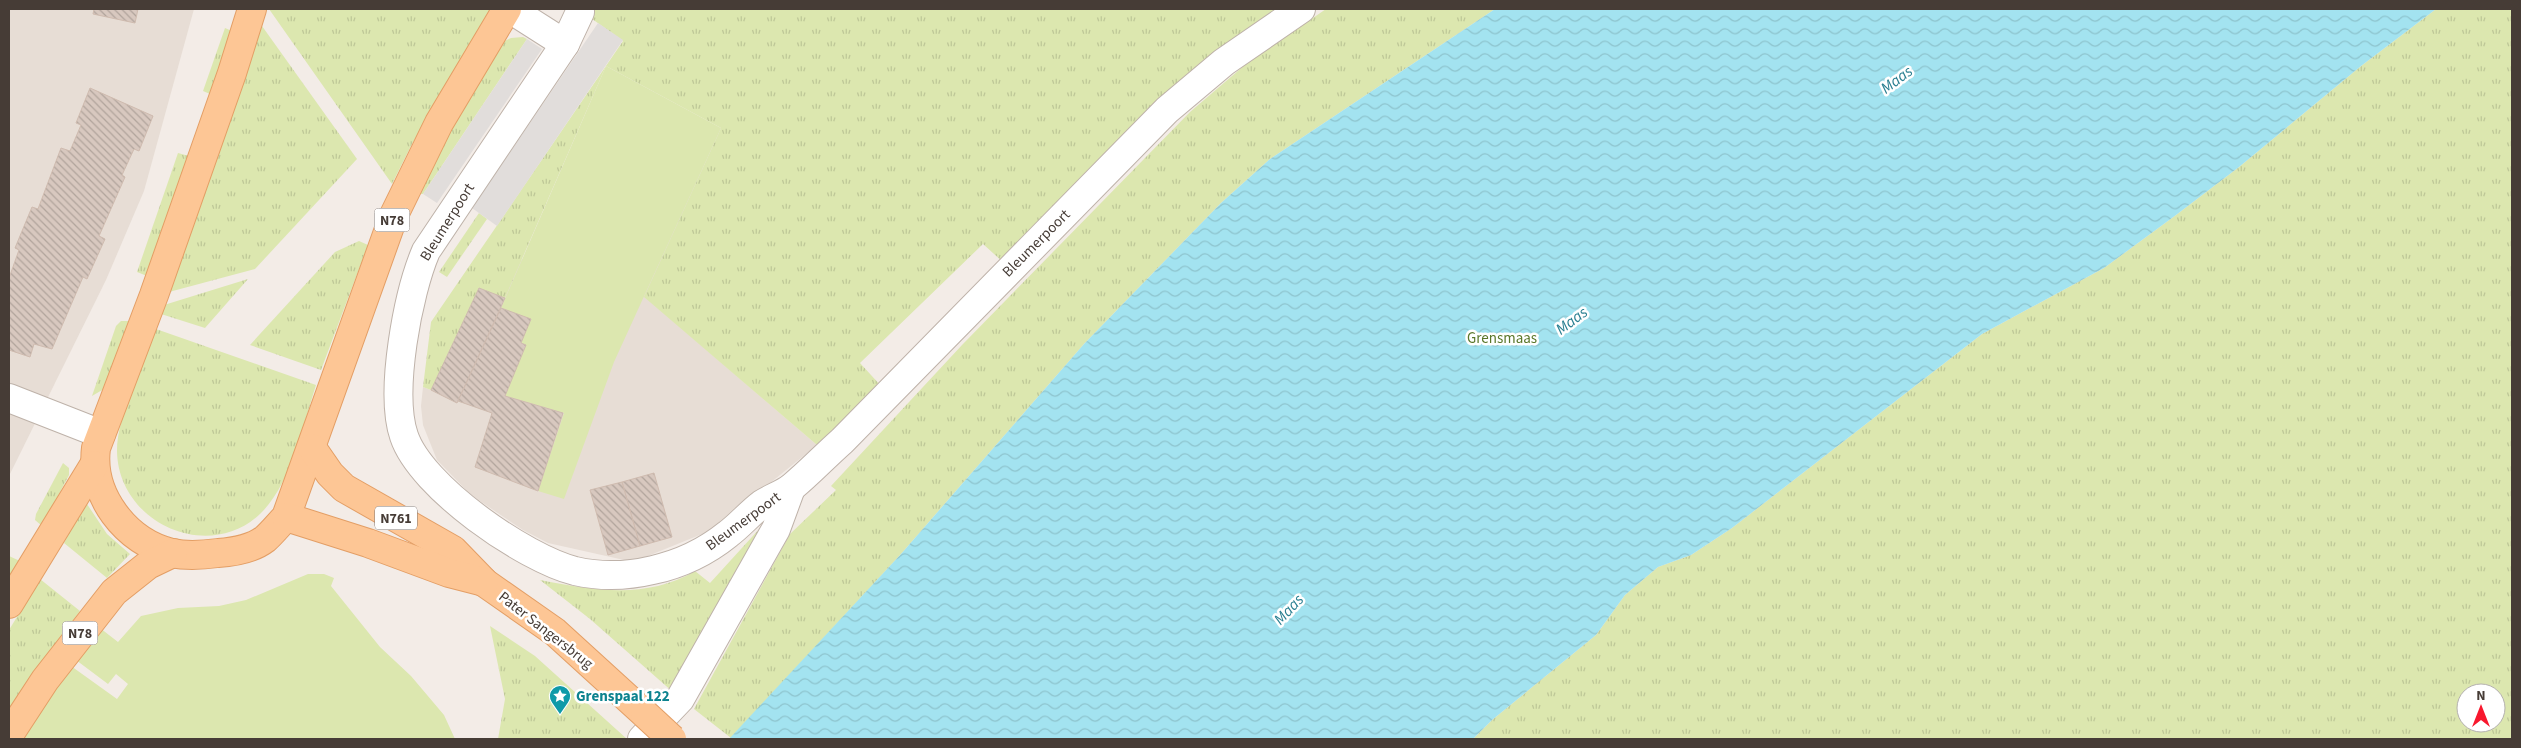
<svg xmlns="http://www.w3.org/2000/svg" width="2521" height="748" viewBox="0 0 2521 748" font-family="'Source Sans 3',sans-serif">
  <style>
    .residential { fill: #e7ddd5 }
    .grass { fill: url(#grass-tufts); fill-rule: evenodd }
    .green { fill: #dce7af }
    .parking { fill: #e1dddb }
    .water { fill: url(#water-waves) }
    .building { fill: url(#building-back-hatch); stroke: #cfbbaf }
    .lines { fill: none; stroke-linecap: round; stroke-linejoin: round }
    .minor-casing { stroke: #beb2a9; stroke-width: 30 }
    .major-casing { stroke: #e39e65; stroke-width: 30 }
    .minor { stroke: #fff; stroke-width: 28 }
    .major { stroke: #fdc695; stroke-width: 28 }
    .major-bridge-casing { stroke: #e39e65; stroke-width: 30; stroke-linecap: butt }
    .major-bridge { stroke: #fdc695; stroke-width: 28 }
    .labels { text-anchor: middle; stroke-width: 5; stroke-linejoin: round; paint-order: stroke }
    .shield { fill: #fff; stroke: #7e7672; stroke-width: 1 }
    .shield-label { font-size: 14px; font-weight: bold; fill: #463c36 }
    .street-label { font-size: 15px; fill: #463c36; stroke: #fff }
    .park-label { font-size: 15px; fill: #5a7729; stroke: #fff }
    .culture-label { font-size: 15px; font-weight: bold; fill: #0d838f; stroke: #fff; text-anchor: start }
    .water-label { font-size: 16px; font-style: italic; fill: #297f91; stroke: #fff }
  </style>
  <defs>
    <pattern id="grass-tufts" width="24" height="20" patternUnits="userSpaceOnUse" patternTransform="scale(1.25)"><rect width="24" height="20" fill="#dce7af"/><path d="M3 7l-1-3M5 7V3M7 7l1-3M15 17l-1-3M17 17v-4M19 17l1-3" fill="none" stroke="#bec797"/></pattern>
    <pattern id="water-waves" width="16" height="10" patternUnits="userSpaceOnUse" patternTransform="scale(1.25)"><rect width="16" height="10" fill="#a3e3f0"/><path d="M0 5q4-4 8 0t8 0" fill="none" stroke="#8ec4ce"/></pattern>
    <pattern id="building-back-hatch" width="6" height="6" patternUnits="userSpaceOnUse" patternTransform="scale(1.25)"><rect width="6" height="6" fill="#d8c8bf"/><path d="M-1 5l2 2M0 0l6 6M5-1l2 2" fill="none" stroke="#b1a49c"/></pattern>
  </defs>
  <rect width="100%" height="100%" fill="#f3ece7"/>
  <g class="residential">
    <path d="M9,9H194L144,191L106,280L9,476Z"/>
    <path d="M721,128L645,297L817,445L712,530L633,562L548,543L523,530L471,495L437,460L423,425L421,406L423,387L431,390L479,288Z"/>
  </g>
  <g class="grass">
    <path d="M269,9H494L412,144L392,184Z"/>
    <path d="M591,9H1279L1004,263L983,244L860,363L882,387L817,445L644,297L721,128L606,66L505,298L479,289L431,390L423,387L431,322L623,41L588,16Z"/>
    <path d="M1326,9H1495L1270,159L1221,203L1084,344L901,554L731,738L694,709L790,534L836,490L831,486L962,345L1190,112L1246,64Z"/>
    <path d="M2436,9H2512V739H1473L1492,720L1596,635L1625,595L1658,567L1691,555L1732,528L1982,334L2104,268L2176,215L2239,167L2361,66ZM2466,693H2496V723H2466Z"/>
    <path d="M262,26L357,159L255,269L169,292Z"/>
    <path d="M225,28L232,31L210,94L203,91Z"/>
    <path d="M523,37L527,39L423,194H417L459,112L500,43L511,38Z"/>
    <path d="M178,153L189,156L147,276L137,272Z"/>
    <path d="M479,213L487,219L447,277L439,272Z"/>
    <path d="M359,241L368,245L321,370L250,345L335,252Z"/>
    <path d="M248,279L205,328L161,314L164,305Z"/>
    <path d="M121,321H132L109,386L92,396L116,326Z"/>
    <path d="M156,329L316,385C303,425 291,484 261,513C209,564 118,523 117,451C117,416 143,363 156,329Z"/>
    <path d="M63,463L69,468V475L42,526L35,520L36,514Z"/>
    <path d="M85,501L107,534L130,554L107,578L64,543Z"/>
    <path d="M771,516L674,693L590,619L540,580C593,590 646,600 695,571L710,583Z"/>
    <path d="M9,556L20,561L9,581Z"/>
    <path d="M40,579L80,611L9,710V630Z"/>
    <path d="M490,626L535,656L627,739H498L505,699Z"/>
  </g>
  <g class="green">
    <path d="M606,66L721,128L614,362L564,499L538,491L564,413L505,396L525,345L520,342L530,319L501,308Z"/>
    <path d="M308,574H324L334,578L331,586L380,647L411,676L444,715L455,739H21L71,666L117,699L128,684L116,674L108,684L76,660L100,628L118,642L141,616L178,608L219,606L246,600Z"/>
  </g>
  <g class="parking">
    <path d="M598,23L623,40L497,226L472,208Z"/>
    <path d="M527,39L542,49L437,203L423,194Z"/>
  </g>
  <path class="water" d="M1495,9H2436L2361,66L2239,167L2176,215L2104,268L1982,334L1732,528L1691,555L1658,567L1625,595L1596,635L1492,720L1473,739H729L901,554L1084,344L1221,203L1270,159Z"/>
  <g class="building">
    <path d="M94,9H138L135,23L93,14Z"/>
    <path d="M90,88L153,116L139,151L134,149L122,175L125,177L99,236L105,239L87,279L83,277L52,349L34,344L30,357L9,350V278L19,250L15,248L32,207L38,209L61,148L70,151L81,125L76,123Z"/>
    <path d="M479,288L505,298L457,403L431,390Z"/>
    <path d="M501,308L531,319L521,343L526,345L505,396L563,413L538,491L475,467L492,413L458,401Z"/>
    <path d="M654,473L672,537L640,546L622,482Z"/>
    <path d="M622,482L640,546L608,555L590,490Z"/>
  </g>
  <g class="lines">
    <g class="minor-casing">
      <g id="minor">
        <path d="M510,9L565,44"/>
        <path d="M580,12L565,44L426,251C408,293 389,392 404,436C421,487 524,558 575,571C601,577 628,576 653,570C680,564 707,551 728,534C740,525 750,513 762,504C771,498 783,494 792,487C809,473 825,456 842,441L1167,110L1224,62L1301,9"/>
        <path d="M9,398L101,434"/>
        <path d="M642,739L680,699L776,529L791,488"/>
      </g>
    </g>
    <g class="major-casing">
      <g id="major">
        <path d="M252,9L232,73L154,295L96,448C90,495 126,542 172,553C186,556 203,555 218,553C234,552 252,549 265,539C272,533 279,524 286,517L394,215L439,123L507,9"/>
        <path d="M312,448L330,474L344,488L453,550L485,583L555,632L645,714"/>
        <path d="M286,517L368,543L449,573L484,582"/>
        <path d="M9,604L94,465"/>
        <path d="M9,735L45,680L114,592L148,565L173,553"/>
      </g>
    </g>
    <use href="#minor" class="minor"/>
    <use href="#major" class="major"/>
    <g class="major-bridge-casing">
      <path id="major-bridge" d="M645,714L672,739"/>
    </g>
    <use href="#major-bridge" class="major-bridge"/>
  </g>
  <defs>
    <g id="sight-pin" transform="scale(1.125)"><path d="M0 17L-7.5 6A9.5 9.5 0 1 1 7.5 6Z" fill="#0f9aa8" stroke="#fff"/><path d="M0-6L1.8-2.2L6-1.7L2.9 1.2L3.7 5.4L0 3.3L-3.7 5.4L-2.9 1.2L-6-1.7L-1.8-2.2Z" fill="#fff"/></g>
  </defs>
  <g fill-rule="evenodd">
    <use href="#sight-pin" x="560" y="696"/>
  </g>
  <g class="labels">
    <g class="shield">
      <rect x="374.5" y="208.5" width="35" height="23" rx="4"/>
      <rect x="375" y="506.5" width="42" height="23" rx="4"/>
      <rect x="62.5" y="621.5" width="35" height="23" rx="4"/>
    </g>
    <g class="shield-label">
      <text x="392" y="225">N78</text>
      <text x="396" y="523">N761</text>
      <text x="80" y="638">N78</text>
    </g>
    <g class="street-label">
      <text transform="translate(447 222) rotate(-58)" y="5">Bleumerpoort</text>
      <text transform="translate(1036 243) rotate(-45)" y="5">Bleumerpoort</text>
      <text transform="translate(743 521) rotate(-36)" y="5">Bleumerpoort</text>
      <text transform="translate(546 630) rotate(38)" y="5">Pater Sangersbrug</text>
    </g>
    <g class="park-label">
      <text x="1502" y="343">Grensmaas</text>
    </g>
    <g class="culture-label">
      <text x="576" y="701">Grenspaal 122</text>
    </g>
    <g class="water-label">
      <text transform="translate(1896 79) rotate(-37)" y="6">Maas</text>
      <text transform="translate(1571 320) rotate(-37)" y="6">Maas</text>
      <text transform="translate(1288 609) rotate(-47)" y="6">Maas</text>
    </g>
  </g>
  <rect width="2521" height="748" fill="none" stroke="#463c36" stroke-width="20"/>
  <g transform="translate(2481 708)"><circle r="24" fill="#ffffff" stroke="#b5b1af"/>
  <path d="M0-4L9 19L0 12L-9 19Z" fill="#f8182e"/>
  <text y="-8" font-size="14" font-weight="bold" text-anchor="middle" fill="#463c36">N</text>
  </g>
</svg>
